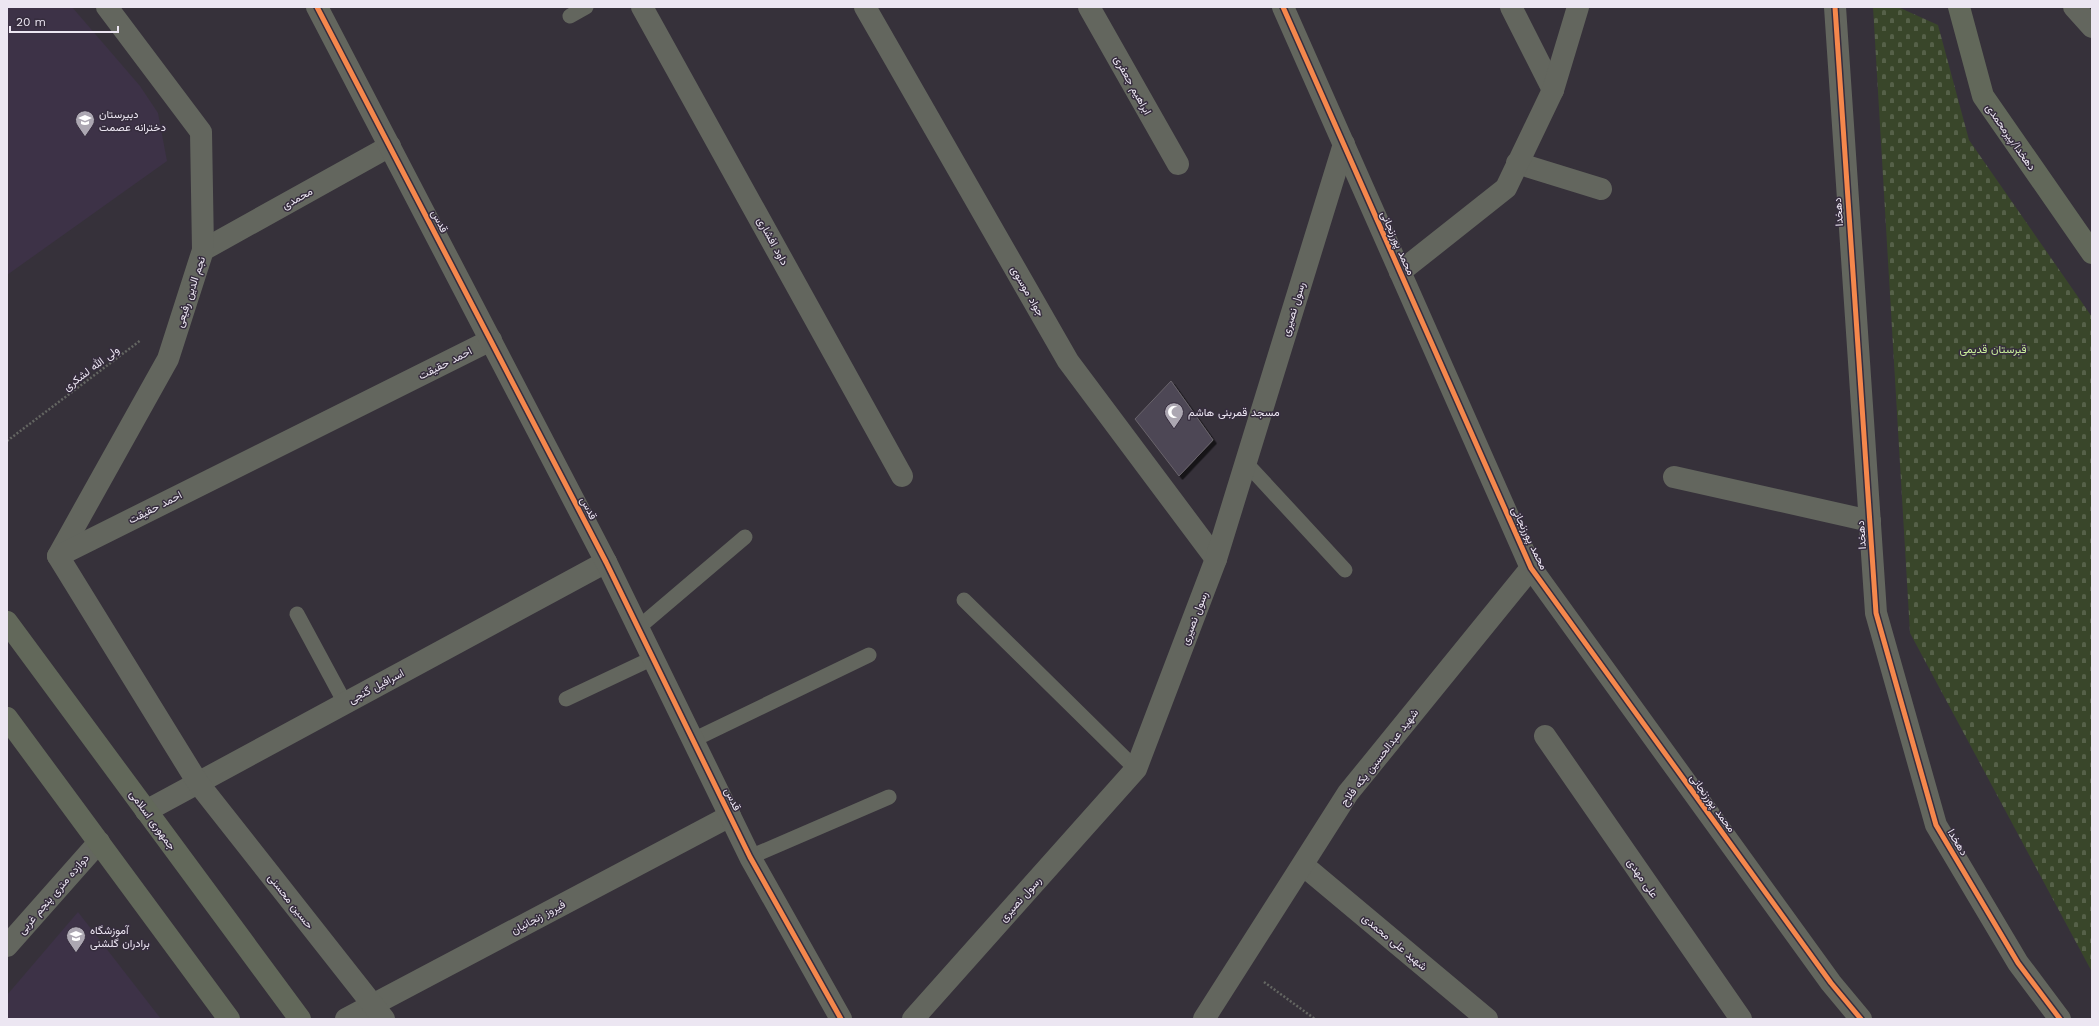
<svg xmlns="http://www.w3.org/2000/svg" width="2099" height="1026" viewBox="0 0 2099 1026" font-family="'Work Sans',Vazirmatn,sans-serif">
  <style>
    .built { fill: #3d3247 }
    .cemetery { fill: url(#cemetery-stones) }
    .building { fill: #4d4654; stroke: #69646c; filter: url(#shadow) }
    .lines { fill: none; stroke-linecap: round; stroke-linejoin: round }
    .path { stroke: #646662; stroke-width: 2.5; stroke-dasharray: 2 2; stroke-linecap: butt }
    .service { stroke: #63665e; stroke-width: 15 }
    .minor { stroke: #63665e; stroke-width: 22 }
    .tertiary { stroke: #63665e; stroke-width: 22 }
    .secondary { stroke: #62685a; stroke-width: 22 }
    .cycleway-casing { stroke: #362d3e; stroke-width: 8 }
    .cycleway { stroke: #f5874c; stroke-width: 5 }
    .labels { text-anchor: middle; stroke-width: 3; stroke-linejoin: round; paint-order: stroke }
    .street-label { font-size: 11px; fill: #ece6f2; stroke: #362d3e }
    .poi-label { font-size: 11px; fill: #ece6f2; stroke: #362d3e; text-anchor: start }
    .park-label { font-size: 11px; fill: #caf19b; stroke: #362d3e }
  </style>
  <defs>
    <pattern id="cemetery-stones" width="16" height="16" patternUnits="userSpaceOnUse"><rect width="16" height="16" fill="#39462a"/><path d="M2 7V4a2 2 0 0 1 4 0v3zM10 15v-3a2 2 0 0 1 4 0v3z" fill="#566149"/></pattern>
    <filter id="shadow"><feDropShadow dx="3.5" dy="3.5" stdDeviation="0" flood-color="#0009"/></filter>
  </defs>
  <rect width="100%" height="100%" fill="#36313a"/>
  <g class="built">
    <path d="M7,7H72L140,86L158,113L167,161L7,275Z"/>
    <path d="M78,912L161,1019H7V995Z"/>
  </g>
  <path class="cemetery" d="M1873,7H1898L1938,25L1969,140L2092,317V972L1910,633Z"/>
  <path class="building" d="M1171,381L1213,440L1179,476L1135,419Z"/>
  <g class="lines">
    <g class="path">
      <path d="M7,441L141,340"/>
      <path d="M1264,982L1315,1019"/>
    </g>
    <g class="service">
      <path d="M570,16L586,7"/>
      <path d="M1246,463L1345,570"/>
      <path d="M964,600L1136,769"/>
      <path d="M297,614L345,703"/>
      <path d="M638,628L745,537"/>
      <path d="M566,699L653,658"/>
      <path d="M693,740L869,655"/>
      <path d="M750,857L889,797"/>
    </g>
    <g class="minor">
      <path d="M642,7L902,476"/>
      <path d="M865,7L1068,361L1216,559"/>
      <path d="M1089,7L1178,164"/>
      <path d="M1283,7L1531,568L1831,983L1861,1019"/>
      <path d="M1511,7L1553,90"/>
      <path d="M1835,7L1876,613L1936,825L2018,963L2060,1019"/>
      <path d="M2074,7L2092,27"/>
      <path d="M1517,163L1601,189"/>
      <path d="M203,250L390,146"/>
      <path d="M1400,272L1506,188L1553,90L1578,7"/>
      <path d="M1674,477L1870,521"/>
      <path d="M58,556L168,359L203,250L201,132L107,7"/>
      <path d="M1545,736L1741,1019"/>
      <path d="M146,811L606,562"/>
      <path d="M1303,865L1487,1019"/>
      <path d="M7,946L99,842"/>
      <path d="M346,1019L730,816"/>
      <path d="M384,1019L198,783L58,556L491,340"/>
      <path d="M913,1019L1136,769L1216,559L1344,144"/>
      <path d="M1204,1019L1348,793L1531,568"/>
    </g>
    <path class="tertiary" d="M317,7L606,562L750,857L841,1019"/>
    <g class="secondary">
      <path d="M1959,7L1983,96L2092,253"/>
      <path d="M7,622L300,1019"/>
      <path d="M7,718L229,1019"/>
    </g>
    <g class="cycleway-casing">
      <g id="cycleway">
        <path d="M317,7L606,562L750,857L841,1019"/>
        <path d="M1283,7L1531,568L1831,983L1861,1019"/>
        <path d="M1835,7L1876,613L1936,825L2018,963L2060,1019"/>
      </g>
    </g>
    <use href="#cycleway" class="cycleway"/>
  </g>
  <defs>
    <g id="school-pin" transform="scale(1)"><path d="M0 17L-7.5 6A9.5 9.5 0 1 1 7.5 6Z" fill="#aca7b2" stroke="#362d3e"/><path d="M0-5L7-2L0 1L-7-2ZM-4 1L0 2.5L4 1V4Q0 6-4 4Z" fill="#fff"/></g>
    <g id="mosque-pin" transform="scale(1)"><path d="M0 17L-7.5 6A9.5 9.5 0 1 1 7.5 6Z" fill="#aca7b2" stroke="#362d3e"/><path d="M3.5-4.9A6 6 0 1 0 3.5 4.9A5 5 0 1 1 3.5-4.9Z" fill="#fff"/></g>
  </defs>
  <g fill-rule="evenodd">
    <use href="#school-pin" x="85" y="120"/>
    <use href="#mosque-pin" x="1174" y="412"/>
    <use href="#school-pin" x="76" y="936"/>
  </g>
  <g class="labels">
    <g class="street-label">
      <text transform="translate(1133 85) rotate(61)" y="4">ابراهیم جعفری</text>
      <text transform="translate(2011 137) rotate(55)" y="4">دهخدا/پیرمحمدی</text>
      <text transform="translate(297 198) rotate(-29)" y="4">محمدی</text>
      <text transform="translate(1838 212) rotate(-94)" y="4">دهخدا</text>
      <text transform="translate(440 221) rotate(63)" y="4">قدس</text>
      <text transform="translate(773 241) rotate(61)" y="4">داود افشاری</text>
      <text transform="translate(1398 243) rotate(66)" y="4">محمد پورزنجانی</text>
      <text transform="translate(1028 291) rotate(60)" y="4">جواد موسوی</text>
      <text transform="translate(190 292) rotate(-72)" y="4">نجم الدین رفیعی</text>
      <text transform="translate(1293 309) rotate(-73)" y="4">رسول نصیری</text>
      <text transform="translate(445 363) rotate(-27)" y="4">احمد حقیقت</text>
      <text transform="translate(91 368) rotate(-37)" y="4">ولی الله لشکری</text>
      <text transform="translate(155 507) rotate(-27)" y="4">احمد حقیقت</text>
      <text transform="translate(589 508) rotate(63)" y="4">قدس</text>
      <text transform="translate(1861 535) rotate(-94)" y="4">دهخدا</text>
      <text transform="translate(1530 538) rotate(64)" y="4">محمد پورزنجانی</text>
      <text transform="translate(1194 618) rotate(-69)" y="4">رسول نصیری</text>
      <text transform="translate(376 686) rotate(-28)" y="4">اسرافیل گنجی</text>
      <text transform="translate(1379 757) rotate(-52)" y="4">شهید عبدالحسین یکه فلاح</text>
      <text transform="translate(733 799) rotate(64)" y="4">قدس</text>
      <text transform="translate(1713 803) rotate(54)" y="4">محمد پورزنجانی</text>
      <text transform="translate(153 820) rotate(54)" y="4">جمهوری اسلامی</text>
      <text transform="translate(1958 842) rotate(59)" y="4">دهخدا</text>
      <text transform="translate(1643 878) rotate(55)" y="4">علی مهدی</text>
      <text transform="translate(53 894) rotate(-49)" y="4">دوازده متری پنجم غربی</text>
      <text transform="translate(1020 899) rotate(-48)" y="4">رسول نصیری</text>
      <text transform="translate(291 901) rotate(52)" y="4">حسین محسنی</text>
      <text transform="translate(538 917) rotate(-28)" y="4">فیروز زنجانیان</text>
      <text transform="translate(1395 942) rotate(40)" y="4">شهید علی محمدی</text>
    </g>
    <g class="poi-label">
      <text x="99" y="118">دبیرستان<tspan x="99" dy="13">دخترانه عصمت</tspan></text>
      <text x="1188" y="416">مسجد قمربنی هاشم</text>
      <text x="90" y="934">آموزشگاه<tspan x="90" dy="13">برادران گلشنی</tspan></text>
    </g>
    <g class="park-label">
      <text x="1993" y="353">قبرستان قدیمى</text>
    </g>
  </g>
  <rect width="2099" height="1026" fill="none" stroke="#ece6f2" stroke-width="16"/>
  <path d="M10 26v6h108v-6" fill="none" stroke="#ece6f2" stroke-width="2"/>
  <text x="16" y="26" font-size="12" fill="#ece6f2" stroke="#362d3e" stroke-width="3" paint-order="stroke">20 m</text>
</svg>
